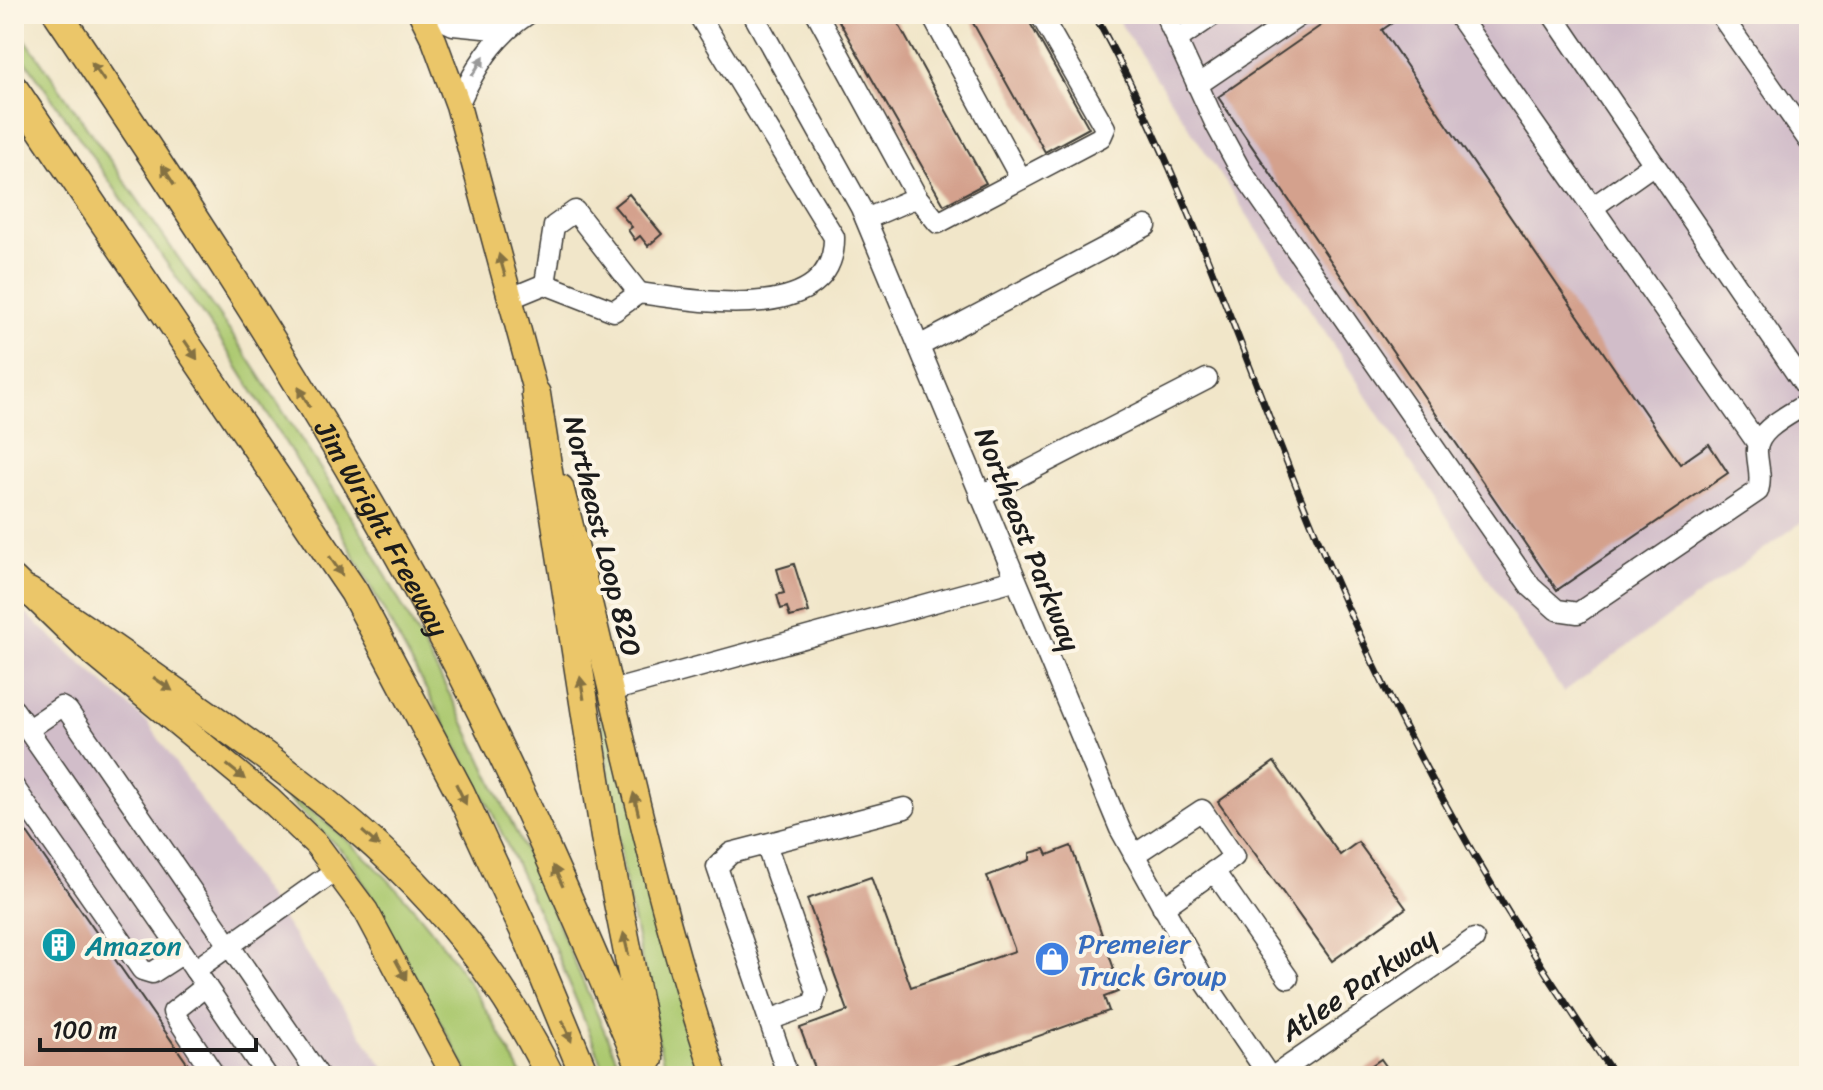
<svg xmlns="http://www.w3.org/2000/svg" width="1823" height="1090" viewBox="0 0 1823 1090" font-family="Sriracha,sans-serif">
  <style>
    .industrial { fill: #d1bdc9 }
    .green { fill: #acc96f; stroke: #647246; stroke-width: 2 }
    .building { fill: #d4a18d }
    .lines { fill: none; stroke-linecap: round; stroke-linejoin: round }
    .minor-casing { stroke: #3c3a36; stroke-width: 23 }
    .major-casing { stroke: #3c3a36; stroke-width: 27 }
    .highway-casing { stroke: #3c3a36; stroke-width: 31 }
    .minor { stroke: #fff; stroke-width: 20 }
    .major { stroke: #ebc669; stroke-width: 24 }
    .highway { stroke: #ebc669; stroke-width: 28 }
    .rail-casing { stroke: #1c1c1c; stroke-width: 7 }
    .rail { stroke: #fcf5e5; stroke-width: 4; stroke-dasharray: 12; stroke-linecap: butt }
    .oneway { fill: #999 }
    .oneway2 { fill: #847142 }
    .labels { text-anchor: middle; stroke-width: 8; stroke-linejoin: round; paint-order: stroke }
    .street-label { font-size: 28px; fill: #1c1c1c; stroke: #fcf5e5 }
    .shop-label { font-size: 28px; fill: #366cbe; stroke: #fcf5e5; text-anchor: start }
    .culture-label { font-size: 28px; fill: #0d838f; stroke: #fcf5e5; text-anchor: start }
  </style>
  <rect width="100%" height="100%" fill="#fcf5e5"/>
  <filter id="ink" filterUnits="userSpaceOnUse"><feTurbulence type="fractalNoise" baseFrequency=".0125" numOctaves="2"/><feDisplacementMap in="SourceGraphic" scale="16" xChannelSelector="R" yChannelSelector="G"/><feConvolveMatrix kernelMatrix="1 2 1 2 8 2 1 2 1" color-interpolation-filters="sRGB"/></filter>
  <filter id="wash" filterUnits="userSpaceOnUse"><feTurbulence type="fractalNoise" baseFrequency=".006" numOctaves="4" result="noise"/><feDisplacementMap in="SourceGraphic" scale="32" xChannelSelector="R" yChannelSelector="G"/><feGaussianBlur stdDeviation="1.8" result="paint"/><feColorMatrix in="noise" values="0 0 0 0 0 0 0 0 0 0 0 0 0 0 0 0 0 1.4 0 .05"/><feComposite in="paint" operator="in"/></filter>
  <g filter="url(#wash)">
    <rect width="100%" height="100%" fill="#f1e6c9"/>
    <g class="industrial">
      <path d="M1114,14H1809V517L1563,692Z"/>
      <path d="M14,603L148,723L390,1076H14Z"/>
    </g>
    <g class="green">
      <path d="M14,23L245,353L368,542L458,710L538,878L624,1076H607L554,946L491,810L338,526L223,344L14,44Z"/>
      <path d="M589,639L704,1076H668L662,1057L624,876Z"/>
      <path d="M278,789C388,858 465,961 522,1076H470L351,860Z"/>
    </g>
    <g id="blocks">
      <g class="building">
        <path d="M835,14H893L986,183L944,205Z"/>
        <path d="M968,14H1025L1089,128L1045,152Z"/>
        <path d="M1317,14H1405L1382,30L1680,464L1709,444L1728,473L1557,590L1218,97L1323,24Z"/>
        <path d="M629,194L662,234L648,246L640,236L635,240L628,230L632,227L614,206Z"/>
        <path d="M794,564L809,612L790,617L787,607L781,609L777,595L784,593L777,569Z"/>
        <path d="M1274,762L1340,855L1358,842L1406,908L1332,961L1218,802Z"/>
        <path d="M14,814L196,1076H14Z"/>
        <path d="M1071,846L1114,969L1110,971L1118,992L1104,997L1109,1011L926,1076H818L800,1028L848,1011L807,899L871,877L911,987L1015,951L987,876L1030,860V853L1045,849L1048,855Z"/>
        <path d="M1381,1059L1393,1076H1356Z"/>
      </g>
    </g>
  </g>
  <g filter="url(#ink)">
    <use href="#blocks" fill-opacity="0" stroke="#3c3a36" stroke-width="2"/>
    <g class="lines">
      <g class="minor-casing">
        <g id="minor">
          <path d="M430,14L453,25L504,30"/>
          <path d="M753,14L861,208L1120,829L1204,980L1269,1076"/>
          <path d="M817,14L917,197L938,223L1101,137L1105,128L1040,14"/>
          <path d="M931,14L1021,179"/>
          <path d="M1165,14L1216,125L1240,169L1531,587L1557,610L1578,613L1758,491C1762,477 1758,468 1757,453C1755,429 1792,414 1809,402"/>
          <path d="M1457,14L1758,444"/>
          <path d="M1552,14L1809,392"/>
          <path d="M1720,14L1809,141"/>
          <path d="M1178,39L1215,14"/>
          <path d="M1197,85L1302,14"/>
          <path d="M458,105C475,68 493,37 528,14"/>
          <path d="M1593,207L1654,164"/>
          <path d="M866,219L917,197"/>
          <path d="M545,284L554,226L575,211L639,293"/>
          <path d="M511,298L545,284L614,311L639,293C695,301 836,326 834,237L698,14"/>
          <path d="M919,346L1146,226"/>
          <path d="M980,496L1207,379"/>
          <path d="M611,691L1014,580"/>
          <path d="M14,710L195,970L336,870"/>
          <path d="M27,730L61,707L68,711L319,1076"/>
          <path d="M14,787L142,970L152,973L183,953"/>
          <path d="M766,844L817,992L813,1004L769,1020"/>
          <path d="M1134,855L1202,810L1234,857L1163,908"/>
          <path d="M1214,871L1288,978"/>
          <path d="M195,970L267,1076"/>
          <path d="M206,986L173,1012L215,1076"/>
          <path d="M788,1076L717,867L731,853L905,808"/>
          <path d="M1274,1076L1474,939"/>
        </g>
      </g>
      <g class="major-casing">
        <g id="major">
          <path d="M421,14L434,40L458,105L541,413"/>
          <path d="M561,487C613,684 649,883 715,1076"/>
          <path d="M14,578L86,648L269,799L317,845L366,911L454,1076"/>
        </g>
      </g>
      <g class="highway-casing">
        <g id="highway">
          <path id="s1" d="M58,14C197,220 334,428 449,648C522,787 583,932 645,1076"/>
          <path d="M14,89L354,592L460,792L530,943L585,1076"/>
          <path d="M536,394L605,837L649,1059"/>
          <path d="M29,592C86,628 139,667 194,705C346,812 466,904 550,1076"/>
        </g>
      </g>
      <use href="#minor" class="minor"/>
      <use href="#major" class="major"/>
      <use href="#highway" class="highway"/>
      <g class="rail-casing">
        <path id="rail" d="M1094,14C1201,206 1262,421 1353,620C1426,781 1514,931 1615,1076"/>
      </g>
      <use href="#rail" class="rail"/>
    </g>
    <defs><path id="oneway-solid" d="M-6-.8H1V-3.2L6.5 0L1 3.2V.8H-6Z" transform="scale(2)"/></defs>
    <use class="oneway" href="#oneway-solid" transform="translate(478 66) rotate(-59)"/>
    <g class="oneway2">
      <use href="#oneway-solid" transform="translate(98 72) rotate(-125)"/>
      <use href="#oneway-solid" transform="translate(168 175) rotate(-123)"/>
      <use href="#oneway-solid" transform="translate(502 265) rotate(-106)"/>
      <use href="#oneway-solid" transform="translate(191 350) rotate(56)"/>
      <use href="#oneway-solid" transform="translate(304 397) rotate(-120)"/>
      <use href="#oneway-solid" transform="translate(336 566) rotate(56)"/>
      <use href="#oneway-solid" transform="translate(163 684) rotate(35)"/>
      <use href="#oneway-solid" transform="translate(582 688) rotate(-99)"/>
      <use href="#oneway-solid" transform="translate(236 772) rotate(39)"/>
      <use href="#oneway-solid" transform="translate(461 794) rotate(64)"/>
      <use href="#oneway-solid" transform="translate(636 804) rotate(-103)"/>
      <use href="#oneway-solid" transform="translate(371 839) rotate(42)"/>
      <use href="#oneway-solid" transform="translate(558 876) rotate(-115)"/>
      <use href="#oneway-solid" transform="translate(626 944) rotate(-103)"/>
      <use href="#oneway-solid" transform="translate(401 970) rotate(62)"/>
      <use href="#oneway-solid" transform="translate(567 1031) rotate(67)"/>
    </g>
  </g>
  <defs>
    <g id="building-disc" transform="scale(1.8)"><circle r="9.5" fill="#0f9aa8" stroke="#fcf5e5"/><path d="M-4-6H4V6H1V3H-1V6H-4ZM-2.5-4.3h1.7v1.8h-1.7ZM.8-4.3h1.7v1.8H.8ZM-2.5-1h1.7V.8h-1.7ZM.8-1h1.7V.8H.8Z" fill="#fff"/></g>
    <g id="shop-disc" transform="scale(1.8)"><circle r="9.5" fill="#3f7fe0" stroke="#fcf5e5"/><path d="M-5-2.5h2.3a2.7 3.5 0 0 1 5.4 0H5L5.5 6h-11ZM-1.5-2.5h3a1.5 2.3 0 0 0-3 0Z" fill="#fff"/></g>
  </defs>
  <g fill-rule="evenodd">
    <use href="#building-disc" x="59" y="945"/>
    <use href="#shop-disc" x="1052" y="959"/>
  </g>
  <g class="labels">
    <g class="street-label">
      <text dy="10" stroke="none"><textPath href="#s1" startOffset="608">Jim Wright Freeway</textPath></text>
      <text transform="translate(603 536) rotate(76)" y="10">Northeast Loop 820</text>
      <text transform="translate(1028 539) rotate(68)" y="10">Northeast Parkway</text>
      <text transform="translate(1358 984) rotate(-34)" y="10">Atlee Parkway</text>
    </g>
    <g class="shop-label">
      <text x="1078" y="953">Premeier<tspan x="1078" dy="32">Truck Group</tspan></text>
    </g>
    <g class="culture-label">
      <text x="85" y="955">Amazon</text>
    </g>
  </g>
  <rect width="1823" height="1090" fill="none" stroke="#fcf5e5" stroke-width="48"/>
  <path d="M40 1038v12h216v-12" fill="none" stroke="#1c1c1c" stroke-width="4"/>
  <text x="52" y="1038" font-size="24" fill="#1c1c1c" stroke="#fcf5e5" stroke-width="6" paint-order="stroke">100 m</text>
</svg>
